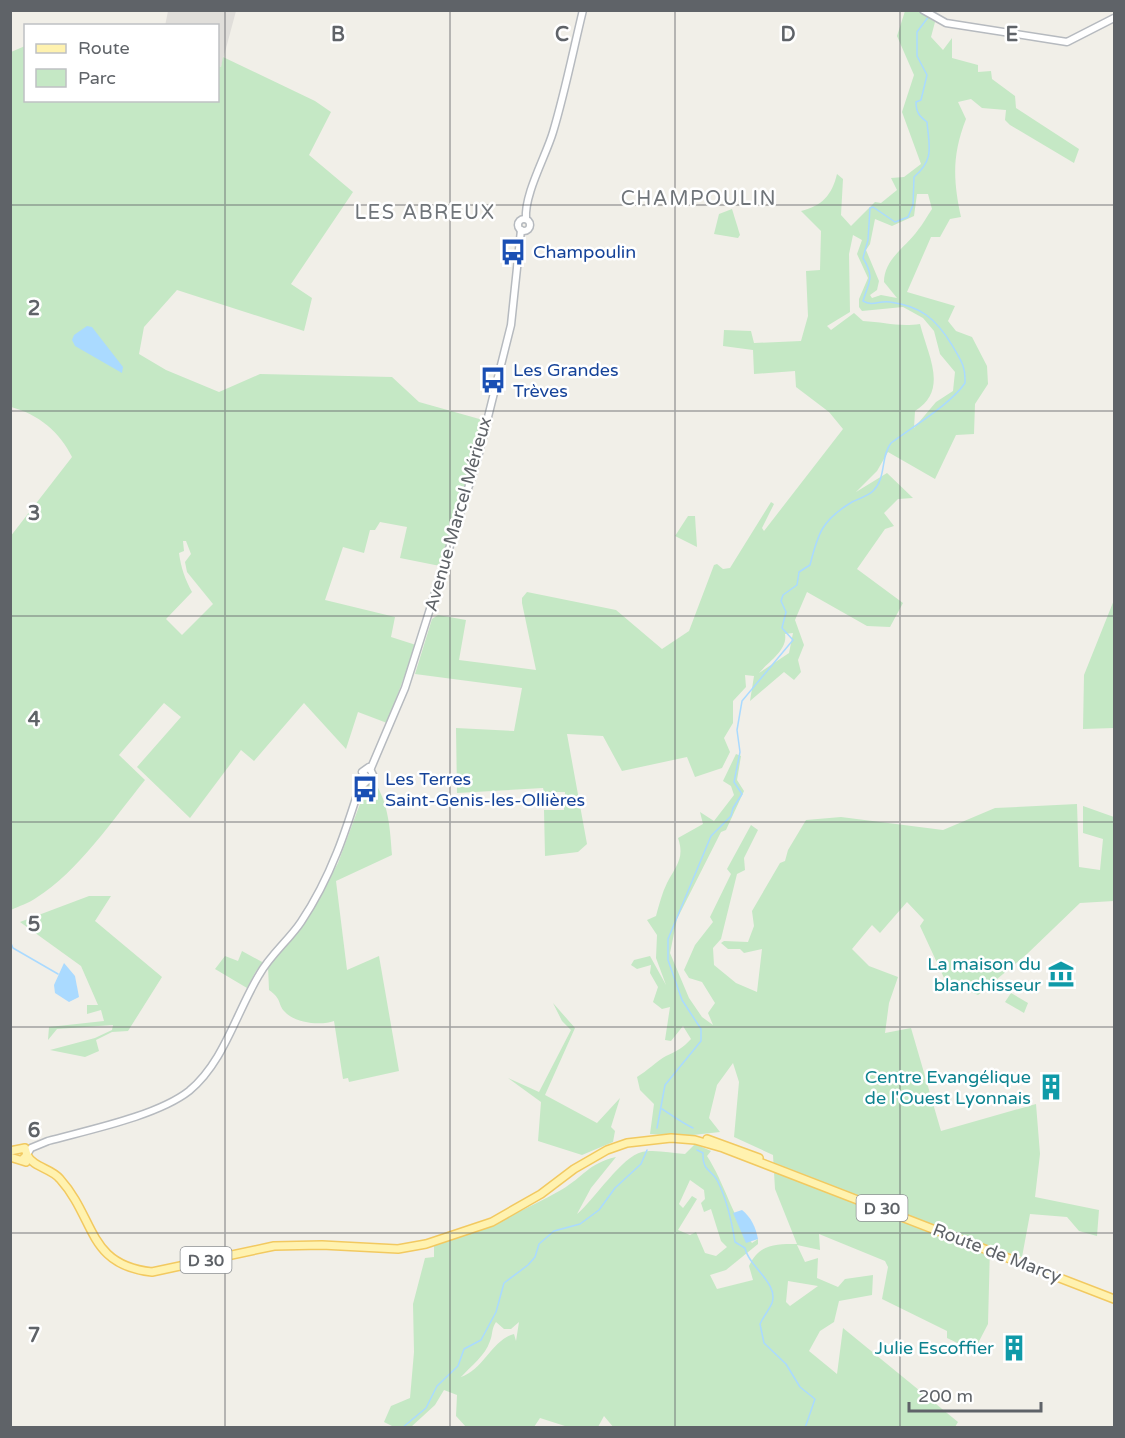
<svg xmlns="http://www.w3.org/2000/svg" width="1125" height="1438" viewBox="0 0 1125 1438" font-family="'Varela Round',sans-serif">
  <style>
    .industrial { fill: #e0deda }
    .green { fill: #c5e8c5; fill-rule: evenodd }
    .water { fill: #aadaff }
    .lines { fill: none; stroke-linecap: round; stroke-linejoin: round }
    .stream { stroke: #aadaff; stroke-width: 1.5 }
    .secondary-casing { stroke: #b6babf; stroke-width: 9 }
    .primary-casing { stroke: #f2c960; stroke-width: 10 }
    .secondary { stroke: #fff; stroke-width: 6 }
    .primary { stroke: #fff2af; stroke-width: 7 }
    .grid { fill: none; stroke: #5f6368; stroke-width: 1.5; stroke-opacity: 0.55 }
    .labels { text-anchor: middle; stroke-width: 5; stroke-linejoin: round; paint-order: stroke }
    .shield { fill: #fff; stroke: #8f9295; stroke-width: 1.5 }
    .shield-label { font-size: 16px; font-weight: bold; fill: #5f6368 }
    .transit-label { font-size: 18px; fill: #164399; stroke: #fff; text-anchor: start }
    .street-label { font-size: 18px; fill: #5f6368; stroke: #fff }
    .culture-label { font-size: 18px; fill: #0d838f; stroke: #fff; text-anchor: end }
    .neighbourhood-label { font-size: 20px; letter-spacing: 1.5px; fill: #70757a; stroke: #fff }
    .grid-label { font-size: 20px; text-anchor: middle; font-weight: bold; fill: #5f6368; stroke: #fff; stroke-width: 5; stroke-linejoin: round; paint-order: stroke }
  </style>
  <rect width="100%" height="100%" fill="#f1efe8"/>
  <path class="industrial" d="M168,11H236L221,67L218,66V26H165Z"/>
  <g class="green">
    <path d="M905,11H919L935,22L931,37L943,50L952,38V58L978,65V72L991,71L992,79L1015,96L1016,108L1079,149L1074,163L1010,125L1005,120L1006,110L982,108L971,99L958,102L966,119C952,155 953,180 961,217L950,219L940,237H931L907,292L955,306L948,321L956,331L972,337L987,366L988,384L975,404L974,434L956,435L935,479L888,452L877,471L856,492L887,473L913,498L898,499L884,513L894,526L885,529L857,569L903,603L890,627L867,626L807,592L795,620L804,645L798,660L801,672L794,680L784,672L750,701L754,676L745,675L746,687L733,701V723L724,738L730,752L722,768L695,777L687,757L622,771L603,736L567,734L587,844L578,852L545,856L544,810H564L565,792H544L543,788L457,793L456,728L514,731L522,688L415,674L432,619L438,615L466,620L459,660L536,670L522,603V598L527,592L616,610L662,649L689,631L714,565L717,564L723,569L730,568L771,502L774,504L762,528L764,531L843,429L829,412L796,387L795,371L754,374L753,350L723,346L724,330L751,331L754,343L801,341L808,316L806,271L820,270L821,231L801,211C822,206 832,195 837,174L843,179L841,215L851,226L875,202L881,203L897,190L891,178L904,177L921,164L902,112L914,75L897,36ZM917,194H928L932,209C927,216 923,224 918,230C906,247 884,259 884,282L897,298L881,295L872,298L870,295L877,290L879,281L866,250L870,244L875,219L892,226L914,216ZM853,235L862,240L857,254L868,278L859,299V307L862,311L903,307L923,318L934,331L940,354L955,372L953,391L936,402L914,428L915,411C949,390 928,356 920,324C898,327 884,322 863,321L854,313L831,330L827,326L850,312L849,254ZM793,633L789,653L759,673C768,662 788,650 785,634Z"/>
    <path d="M25,46L26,100H218V66L221,67L223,57L315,101L331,112L309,155L353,192L291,284L312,298L304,331L177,290L144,327L139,354L166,370L219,392L260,374L392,377L419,402L483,420L473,464L440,566L400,558L407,527L380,522L375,530H370L364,553L343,547L325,600L395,617L391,637L416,645L387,723L358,712L346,749L304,703L254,761L241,750L190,818L137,767L181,717L164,703L119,755L145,780C114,818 78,872 36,898C29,903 19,906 11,910L10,537L72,457C60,432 38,414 11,407V52ZM183,541H186L191,554L185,562L187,572L213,604L182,635L166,619L192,592C185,579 181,568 179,553L184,551Z"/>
    <path d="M732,209L740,235L738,238L714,234L719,214Z"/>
    <path d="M688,516H695L697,547L675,536Z"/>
    <path d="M1114,600V728L1083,729L1084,675Z"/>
    <path d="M736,754L741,756L737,780L744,791L726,830L721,832L677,919L670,953L689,998L702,1017L713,1025L708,1013L715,1003L702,982L689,978L684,970L695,945L713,922L710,917L731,874L727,869L751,825L758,830L744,858L745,870L737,874L721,939L713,948L714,965L736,983L757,992L762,949L744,953L740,949H728L721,943L724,941L748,942L754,926L752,911L780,863L785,861L788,850L806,820L841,817L943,830L995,808L1077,804L1079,867L1100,870L1103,839L1083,833V806L1114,817V901L1080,903L1027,954L978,995L945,980L920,926L924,920L907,902L880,933L872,925L852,949L869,966L898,977L889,1003L885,1033L911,1028L941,1131L1036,1104L1040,1154L1035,1197L1099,1210L1097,1236L1079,1231L1067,1217L1030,1214L1022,1257L990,1247L988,1324L974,1351L947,1338V1331L882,1299L888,1267L885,1261L819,1234L820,1250L797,1245L805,1262L818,1258L817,1278L838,1287L845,1279L873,1275L872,1295L839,1301L834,1322L820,1331L809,1351L837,1374L843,1328L958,1422L955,1427L614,1428L604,1416L598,1427H568L540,1418L534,1427H466L456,1416L457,1395L444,1390L435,1405L411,1427H394L384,1422L391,1406L410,1398L414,1352L413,1304L425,1258L434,1257V1245C481,1230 518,1214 561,1190C585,1176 587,1164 616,1157L591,1188L577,1214C595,1199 622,1156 642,1152C654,1149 671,1153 685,1154L695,1144L711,1151L707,1156C725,1184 732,1216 752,1243L758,1239V1244L726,1270L710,1275L717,1289L753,1280L749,1266C759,1244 775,1244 797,1244L775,1189L773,1155L734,1137L739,1082L733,1063L717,1085L709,1118L720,1132L684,1136L650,1134L654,1104L640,1090L637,1077C647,1071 657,1061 666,1056C677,1051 683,1048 691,1039L683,1026L671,1041L665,1040L670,1007L662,1009L653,1002L658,987L650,973L651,965L637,969L631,965L634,960L650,956L666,985L656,958L657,935L647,920L656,916C659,905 662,893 667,883C676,866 685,858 678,838L703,824L700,812L714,821L734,795L731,786L723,781ZM690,1180L704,1190L705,1199L701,1203L704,1212L711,1209L721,1241L727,1247L716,1256L705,1253L696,1232L690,1235L678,1230L697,1199L692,1196L683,1208L679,1204ZM788,1281L818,1286L790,1306L786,1302ZM496,1322L504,1329H511L519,1322L516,1341L514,1334C493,1339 483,1370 461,1377C471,1366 485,1356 490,1341C493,1334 491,1330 496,1322Z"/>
    <path d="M374,781C389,804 390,829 392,855L336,881L347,970L379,956L399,1071L349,1082L348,1078L343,1079L334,1021C321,1026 295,1023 285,1012C277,1004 283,1000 269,990L268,966L316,903L338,863L364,793L369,783Z"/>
    <path d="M89,896H111L95,921L162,977L128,1031L112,1032L96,1040L99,1051L85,1057L50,1050L95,1038L112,1030L113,1025L57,1029L48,1040L49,1027L104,1021L101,1010L87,1014V1005H98L81,966L20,922Z"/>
    <path d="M242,951L264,963L256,971L247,988L215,969L225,956L238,961Z"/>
    <path d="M1011,993L1028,1003L1024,1013L1005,1002Z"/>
    <path d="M553,1003L575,1028L545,1095L597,1123L620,1098L611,1127L615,1131L613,1142L582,1155L538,1141L541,1102L508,1078L539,1092L571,1030L562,1021Z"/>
  </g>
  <g class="water">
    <path d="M87,326L92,327L123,367L122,373L75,346L72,340L74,335Z"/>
    <path d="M64,963L75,976L79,997L69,1002L55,993L54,985Z"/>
    <path d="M742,1210C751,1217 756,1228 758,1239L746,1243L733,1213Z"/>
  </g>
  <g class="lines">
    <g class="stream">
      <path d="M10,941L13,948L58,974"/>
      <path d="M662,1109C673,1116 682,1123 693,1128"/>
      <path d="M657,1128L665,1085L701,1041V1029L682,1000L668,960V939L711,836L731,816L733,808L742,794L734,782L740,752L737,730L742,701L793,640L782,628L786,612L781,601L783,595L797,585L799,572L810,565C818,533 822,520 852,502C858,499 868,496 873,491C887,477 880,457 891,443C912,427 951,404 965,383C966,366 960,359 952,345C936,319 921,306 890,302C880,300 873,307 863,301C869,281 875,278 863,258L868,240L870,208L873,207L895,222L908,217L913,205L914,177C935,159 929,146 927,122C919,116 916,112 916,102L921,100L927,75L917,56V32L929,16"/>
      <path d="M697,1150L703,1153C702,1173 713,1169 719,1184C727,1201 732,1223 735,1242L745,1248C748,1266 779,1283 772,1303C769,1310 763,1317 760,1324L764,1343L786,1364L800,1387L815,1399L805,1428"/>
      <path d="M402,1428L426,1408L437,1386L458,1366L464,1349L481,1340L496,1312L504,1283L528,1265L535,1257L539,1244L554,1231L580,1224L599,1210L615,1188L641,1164L647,1150"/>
    </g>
    <g class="secondary-casing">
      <g id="secondary">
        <path d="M923,10L946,23L1067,42L1114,18"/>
        <path d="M526,219C524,194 546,156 553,132C565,92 573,51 583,10"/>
        <circle cx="524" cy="225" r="6"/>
        <path d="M371,768L405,688L478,457L511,325L521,230"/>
        <path d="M363,785L373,775L369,767L362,772L368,778"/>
        <path d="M28,1153L31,1148L48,1141C88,1130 157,1116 189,1091C224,1062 236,1013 259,975C270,955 289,940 301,922C332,876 347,827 363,776"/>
      </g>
    </g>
    <g class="primary-casing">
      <g id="primary">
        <path d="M707,1139L759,1158"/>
        <path d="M10,1151L25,1148L27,1155L22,1160"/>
        <path d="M27,1155C34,1168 51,1168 60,1179C96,1219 87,1265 152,1272L274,1246L322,1245L398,1249L426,1244L492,1222L541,1194L574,1169L607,1150L627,1143L671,1138L695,1140L723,1148L1114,1299"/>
        <path d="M10,1157L26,1162"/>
      </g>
    </g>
    <use href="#secondary" class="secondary"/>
    <use href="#primary" class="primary"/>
  </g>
  <path class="grid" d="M225,10V1428M450,10V1428M675,10V1428M900,10V1428M10,205H1114M10,411H1114M10,616H1114M10,822H1114M10,1027H1114M10,1233H1114"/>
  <defs>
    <g id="bus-bare" transform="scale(2.07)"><path d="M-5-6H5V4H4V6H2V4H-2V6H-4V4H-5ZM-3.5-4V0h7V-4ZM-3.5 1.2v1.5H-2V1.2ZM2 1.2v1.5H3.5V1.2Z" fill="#1a4fb4" stroke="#fff" stroke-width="2.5" paint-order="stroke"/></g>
    <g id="museum-bare" transform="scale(2.07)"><path d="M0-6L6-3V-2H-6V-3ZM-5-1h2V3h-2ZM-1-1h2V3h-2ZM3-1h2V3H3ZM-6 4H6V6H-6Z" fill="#0f9aa8" stroke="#fff" stroke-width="2.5" paint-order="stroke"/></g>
    <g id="building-bare" transform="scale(2.07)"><path d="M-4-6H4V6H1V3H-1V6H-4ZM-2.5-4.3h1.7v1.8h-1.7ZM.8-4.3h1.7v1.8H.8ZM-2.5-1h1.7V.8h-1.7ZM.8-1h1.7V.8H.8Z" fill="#0f9aa8" stroke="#fff" stroke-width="2.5" paint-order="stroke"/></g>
  </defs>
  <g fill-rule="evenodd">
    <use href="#bus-bare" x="513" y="252"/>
    <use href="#bus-bare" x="493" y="380"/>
    <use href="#bus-bare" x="365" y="789"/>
    <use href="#museum-bare" x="1061" y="974"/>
    <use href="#building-bare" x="1051" y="1087"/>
    <use href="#building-bare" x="1014" y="1348"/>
  </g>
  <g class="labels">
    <g class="shield">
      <rect x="856.5" y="1195" width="51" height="26" rx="4.5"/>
      <rect x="180.5" y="1247" width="51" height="26" rx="4.5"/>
    </g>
    <g class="shield-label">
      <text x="882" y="1214">D 30</text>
      <text x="206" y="1266">D 30</text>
    </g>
    <g class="transit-label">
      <text x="533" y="258">Champoulin</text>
      <text x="513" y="376">Les Grandes<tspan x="513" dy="21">Trèves</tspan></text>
      <text x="385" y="785">Les Terres<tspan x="385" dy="21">Saint-Genis-les-Ollières</tspan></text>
    </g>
    <g class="street-label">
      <text transform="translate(458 514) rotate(-74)" y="6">Avenue Marcel Mérieux</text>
      <text transform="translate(997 1253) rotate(21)" y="6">Route de Marcy</text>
    </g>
    <g class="culture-label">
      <text x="1041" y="970">La maison du<tspan x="1041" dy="21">blanchisseur</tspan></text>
      <text x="1031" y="1083">Centre Evangélique<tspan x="1031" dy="21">de l'Ouest Lyonnais</tspan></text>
      <text x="994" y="1354">Julie Escoffier</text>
    </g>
    <g class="neighbourhood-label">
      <text x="699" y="205">CHAMPOULIN</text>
      <text x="425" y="219">LES ABREUX</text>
    </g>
  </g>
  <g class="grid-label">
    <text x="338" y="41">B</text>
    <text x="562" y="41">C</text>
    <text x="788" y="41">D</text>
    <text x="1012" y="41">E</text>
    <text x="34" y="315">2</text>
    <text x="34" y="520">3</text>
    <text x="34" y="726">4</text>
    <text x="34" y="931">5</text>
    <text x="34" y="1137">6</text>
    <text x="34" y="1342">7</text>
  </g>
  <rect width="1125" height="1438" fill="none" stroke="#5f6368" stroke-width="24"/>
  <rect x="24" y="24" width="195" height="78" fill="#ffffff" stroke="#bfc1c3" stroke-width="1.5"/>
  <rect x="36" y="44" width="30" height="9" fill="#fff2af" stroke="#bfc1c3" stroke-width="1.5"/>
  <text x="78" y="54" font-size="18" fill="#5f6368">Route</text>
  <rect x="36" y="69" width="30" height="18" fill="#c5e8c5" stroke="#bfc1c3" stroke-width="1.5"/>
  <text x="78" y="84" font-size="18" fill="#5f6368">Parc</text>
  <path d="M909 1402v9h132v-9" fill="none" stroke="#5f6368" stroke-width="3"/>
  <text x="918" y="1402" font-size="18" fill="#5f6368" stroke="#ffffff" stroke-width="4.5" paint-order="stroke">200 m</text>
</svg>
